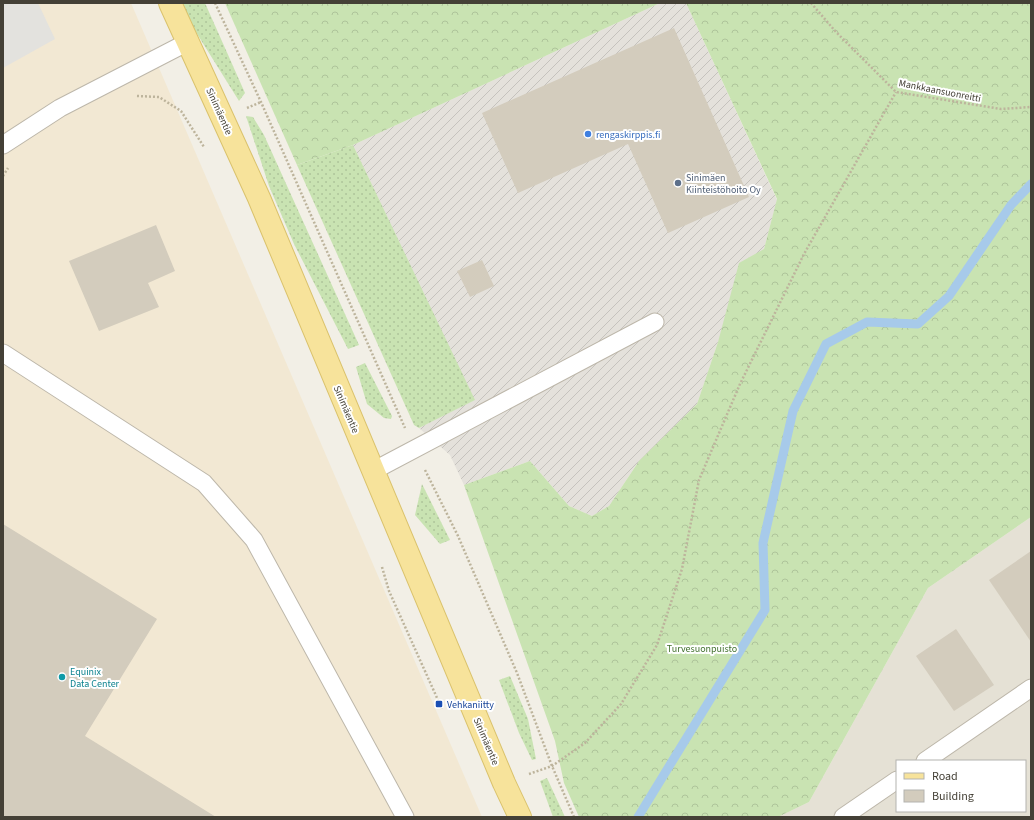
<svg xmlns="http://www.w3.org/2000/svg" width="1034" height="820" viewBox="0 0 1034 820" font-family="'Source Sans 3',sans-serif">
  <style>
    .residential { fill: #e5e1d5; fill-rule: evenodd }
    .commercial { fill: #f2e8d3 }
    .industrial { fill: url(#industrial-furrows) }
    .grass { fill: url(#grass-dots) }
    .forest { fill: url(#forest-crowns) }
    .parking { fill: #e3e2de }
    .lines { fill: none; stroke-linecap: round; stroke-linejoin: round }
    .stream { stroke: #a7caea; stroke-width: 9 }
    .building { fill: #d3ccbd }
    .lane-casing { stroke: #bdb7aa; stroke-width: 19 }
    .primary-casing { stroke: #dac26c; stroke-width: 24 }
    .path { stroke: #bdb49c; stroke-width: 2.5; stroke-dasharray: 2 2; stroke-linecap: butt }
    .lane { stroke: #fff; stroke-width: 17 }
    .primary { stroke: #f7e39b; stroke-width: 22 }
    .shop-dot { fill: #3f7fe0; stroke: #fff; stroke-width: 1.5 }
    .service-dot { fill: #5c6f8a; stroke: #fff; stroke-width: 1.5 }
    .culture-dot { fill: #0f9aa8; stroke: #fff; stroke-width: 1.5 }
    .transit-dot { fill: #1a4fb4; stroke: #fff; stroke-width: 1.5 }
    .labels { text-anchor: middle; stroke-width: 4; stroke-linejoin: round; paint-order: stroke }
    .street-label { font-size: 10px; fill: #444036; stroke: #fff }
    .shop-label { font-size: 10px; fill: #366cbe; stroke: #fff; text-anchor: start }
    .service-label { font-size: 10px; fill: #4e5e75; stroke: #fff; text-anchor: start }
    .park-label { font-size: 10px; fill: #42712e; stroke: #fff }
    .culture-label { font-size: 10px; fill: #0d838f; stroke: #fff; text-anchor: start }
    .transit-label { font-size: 10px; fill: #164399; stroke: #fff; text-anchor: start }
  </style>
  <defs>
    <pattern id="industrial-furrows" width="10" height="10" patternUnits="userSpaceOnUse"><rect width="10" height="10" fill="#e4e1db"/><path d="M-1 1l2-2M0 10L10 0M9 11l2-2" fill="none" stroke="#c5c2bd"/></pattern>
    <pattern id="grass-dots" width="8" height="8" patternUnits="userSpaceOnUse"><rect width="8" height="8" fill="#c9e3b2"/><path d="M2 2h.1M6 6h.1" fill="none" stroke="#aec49a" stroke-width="1.8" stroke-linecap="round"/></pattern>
    <pattern id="forest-crowns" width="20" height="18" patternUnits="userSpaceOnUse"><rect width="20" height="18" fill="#c9e3b2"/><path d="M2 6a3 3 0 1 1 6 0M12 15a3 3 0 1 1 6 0" fill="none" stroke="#aec49a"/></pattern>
  </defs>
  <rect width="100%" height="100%" fill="#f2efe6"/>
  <path class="residential" d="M1031,517V817H778L809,802L928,588ZM897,761H1025V811H897Z"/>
  <path class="commercial" d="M3,3H131L482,817H3Z"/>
  <path class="industrial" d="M660,3H686L777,200L764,249L718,342L697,404L639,461L609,506L592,516L569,506L530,461L464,485L450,455L419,428L474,400L353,145Z"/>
  <g class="grass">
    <path d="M182,3H205L245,93L239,101L194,29Z"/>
    <path d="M246,116L253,117L264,135L359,345L348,349L294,244L269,186Z"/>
    <path d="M353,145L475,400L419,428L414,425L297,165Z"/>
    <path d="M365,363L392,416L391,419L384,418L367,404L356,367Z"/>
    <path d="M422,484L450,540L440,544L415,515Z"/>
    <path d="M510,676L528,719L536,759L532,760L519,733L499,680Z"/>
    <path d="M547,778L565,817H553L540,781Z"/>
  </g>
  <g class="forest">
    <path d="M225,3H660L353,145L297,165Z"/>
    <path d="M686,3H1031V517L928,588L809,802L778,817H579L564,783L555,741L464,485L530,461L569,506L592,516L609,506L639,461L697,404L718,342L739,263L764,249L777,199Z"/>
  </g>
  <path class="parking" d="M3,3H38L55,39L3,68Z"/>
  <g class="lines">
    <path class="stream" d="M638,817L765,610L763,543L793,411L826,344L867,322L918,324L949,296L1011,205L1031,184"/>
  </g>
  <g class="building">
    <path d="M674,28L749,197L668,233L628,144L518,193L482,113Z"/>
    <path d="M156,225L175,271L148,283L159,307L99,331L69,261Z"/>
    <path d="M482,260L494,286L470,297L457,271Z"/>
    <path d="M3,524L157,619L85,736L216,817H3Z"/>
    <path d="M1031,551V642L989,580Z"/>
    <path d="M956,629L994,685L954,711L916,656Z"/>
  </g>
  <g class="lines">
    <g class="lane-casing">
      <g id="lane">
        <path d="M3,145L60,108L188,42"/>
        <path d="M3,353L204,483L254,540L405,817"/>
        <path d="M373,471L655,322"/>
        <path d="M925,761L1031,688"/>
        <path d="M843,817L897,780"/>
      </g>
    </g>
    <g class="primary-casing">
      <path id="primary" d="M170,3L259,198L504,783L520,817"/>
    </g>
    <g class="path">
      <path d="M215,3L261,102L405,428"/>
      <path d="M811,3L836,32L896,92L1001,109L1031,107"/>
      <path d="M137,96L159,97L181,111L204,147"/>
      <path d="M247,108L261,102"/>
      <path d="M3,176L8,168"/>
      <path d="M425,470L458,536L517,673L552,766L574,817"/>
      <path d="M382,567L389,591L442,709"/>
      <path d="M529,774L552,766L585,743L621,704L657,645L682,569L699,480L740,384L804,254L896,92"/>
    </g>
    <use href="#lane" class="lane"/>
    <use href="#primary" class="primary"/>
  </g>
  <circle class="shop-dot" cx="588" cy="134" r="4"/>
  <circle class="service-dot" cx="678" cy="183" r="4"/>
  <circle class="culture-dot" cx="62" cy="677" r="4"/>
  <rect class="transit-dot" x="435" y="700" width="8" height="8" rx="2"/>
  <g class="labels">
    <g class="street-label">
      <text transform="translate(940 90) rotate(11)" y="4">Mankkaansuonreitti</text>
      <text transform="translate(220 111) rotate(66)" y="4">Sinimäentie</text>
      <text transform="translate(347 409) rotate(67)" y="4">Sinimäentie</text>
      <text transform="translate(487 741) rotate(67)" y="4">Sinimäentie</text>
    </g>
    <g class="shop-label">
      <text x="596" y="138">rengaskirppis.fi</text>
    </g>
    <g class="service-label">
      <text x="686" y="181">Sinimäen<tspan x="686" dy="12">Kiinteistöhoito Oy</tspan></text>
    </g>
    <g class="park-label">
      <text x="702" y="652">Turvesuonpuisto</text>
    </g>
    <g class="culture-label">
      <text x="70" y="675">Equinix<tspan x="70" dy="12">Data Center</tspan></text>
    </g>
    <g class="transit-label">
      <text x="447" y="708">Vehkaniitty</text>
    </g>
  </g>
  <rect width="1034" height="820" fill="none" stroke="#444036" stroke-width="8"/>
  <rect x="896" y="760" width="130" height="52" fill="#ffffff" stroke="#b4b3af"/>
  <rect x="904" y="773" width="20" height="6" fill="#f7e39b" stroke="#b4b3af"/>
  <text x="932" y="780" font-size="12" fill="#444036">Road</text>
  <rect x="904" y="790" width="20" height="12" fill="#d3ccbd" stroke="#b4b3af"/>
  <text x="932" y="800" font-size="12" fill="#444036">Building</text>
</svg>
